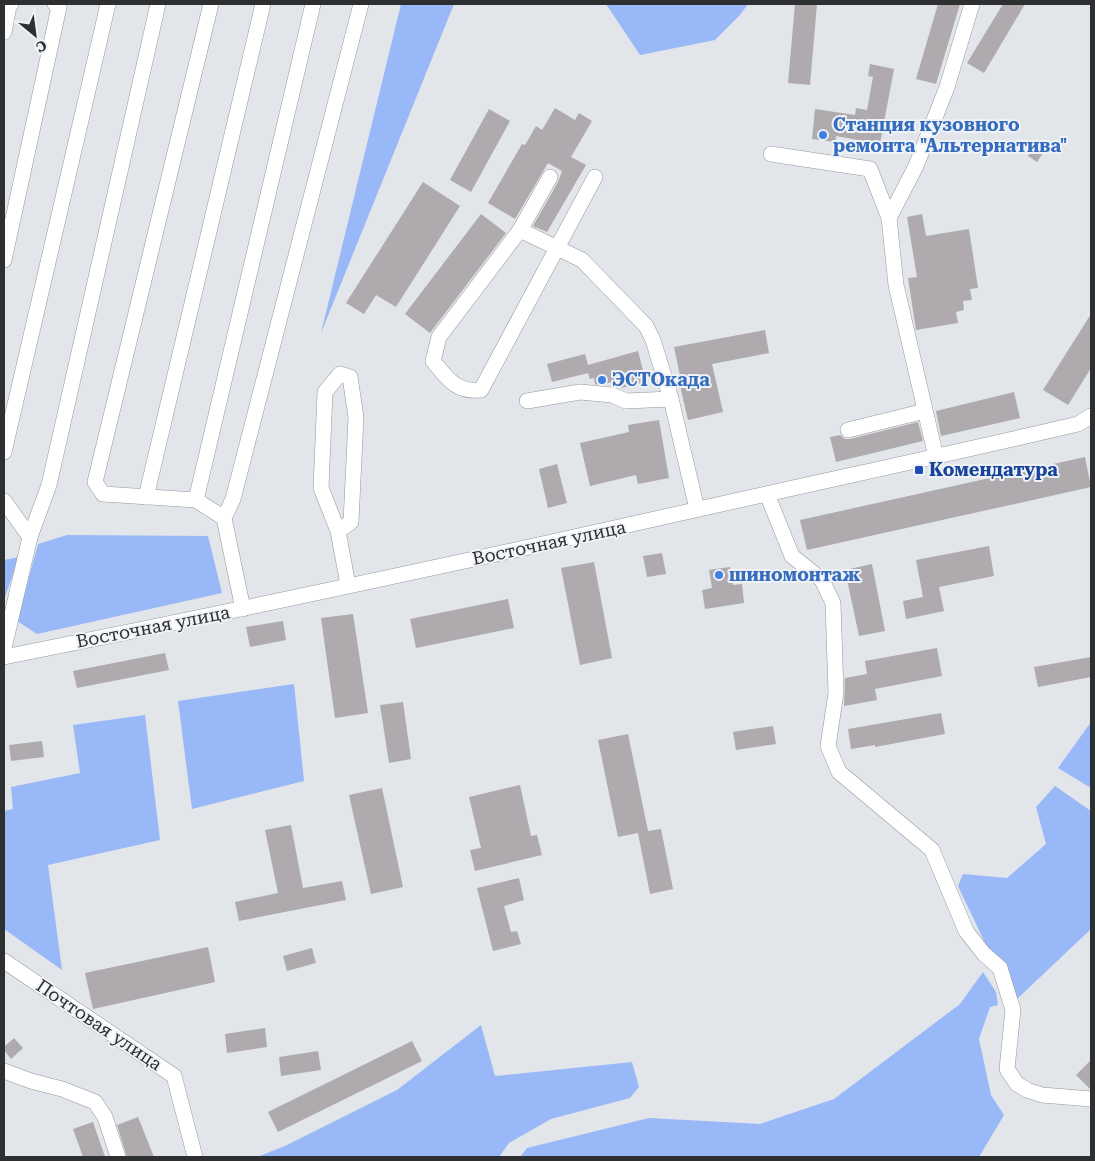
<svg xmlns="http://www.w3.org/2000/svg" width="1095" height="1161" viewBox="0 0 1095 1161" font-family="'Roboto Serif',serif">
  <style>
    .green { fill: #99b8f8 }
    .building { fill: #aeaaad }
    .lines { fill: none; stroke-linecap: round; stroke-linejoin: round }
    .minor-casing { stroke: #95979c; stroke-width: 16 }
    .minor { stroke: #fff; stroke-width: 15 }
    .shop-dot { fill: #3f7fe0; stroke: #eff2f6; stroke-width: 2 }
    .transit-dot { fill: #1a4fb4; stroke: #eff2f6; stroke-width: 2 }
    .labels { text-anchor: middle; stroke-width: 4; stroke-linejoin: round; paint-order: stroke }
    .shop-label { font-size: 18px; font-weight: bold; fill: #366cbe; stroke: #eff2f6; text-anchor: start }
    .transit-label { font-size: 18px; font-weight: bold; fill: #164399; stroke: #eff2f6; text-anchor: start }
    .street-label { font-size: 18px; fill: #2e2f30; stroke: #eff2f6 }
  </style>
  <rect width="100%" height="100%" fill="#e2e5e9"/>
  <g class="green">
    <path d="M401,4H454L321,333Z"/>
    <path d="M606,4H748L740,15L715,40L640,55Z"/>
    <path d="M67,535L208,536L222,593L37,634L17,621L38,544Z"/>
    <path d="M19,557L4,600V560Z"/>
    <path d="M294,684L304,781L192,809L178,701Z"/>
    <path d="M145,715L160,840L48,865L62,970L4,929V811L13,809L11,787L80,773L73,725Z"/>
    <path d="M1091,722V788L1058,768Z"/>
    <path d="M1055,786L1091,811V929L1017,999L1002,962L986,945L958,886L963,874L1007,878L1046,844L1036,807Z"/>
    <path d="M983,972L996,992L998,1005L990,1007L979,1039L991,1095L1004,1115L979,1157H520L527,1148L649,1118L760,1124L834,1099L960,1004Z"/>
    <path d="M481,1025L495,1076L632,1062L639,1087L630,1098L551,1119L509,1143L499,1157H257L285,1146L397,1090Z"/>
  </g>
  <g class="building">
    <path d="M795,4H817L810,85L788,83Z"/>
    <path d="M938,4H960L936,84L916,79Z"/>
    <path d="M1003,4H1025L984,73L967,63Z"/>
    <path d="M870,64L894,69L880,144L836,136L835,142L812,139L815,109L855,115L856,108L867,110L873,77L868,76Z"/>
    <path d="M555,108L575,120L579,113L592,121L571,157L586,165L547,232L533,226L558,182L562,171L548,163L515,219L488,203L522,144L525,145L536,126L542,130Z"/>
    <path d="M489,109L510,121L471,192L450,180Z"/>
    <path d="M1038,142L1047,147L1037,162L1028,156Z"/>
    <path d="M423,182L460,206L396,307L376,295L364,314L346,303Z"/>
    <path d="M481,214L506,233L430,333L405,314Z"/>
    <path d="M922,214L926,236L969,229L978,288L970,289L972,300L963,301L964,310L956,312L958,323L916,330L908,278L917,277L907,217Z"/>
    <path d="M1091,314V368L1068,405L1043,390Z"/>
    <path d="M765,330L769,353L712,364L723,412L688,420L678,377L680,376L674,347Z"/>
    <path d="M638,351L646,382L621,388L619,380L601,385L595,384L594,378L590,379L588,373L552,382L547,364L585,354L588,365Z"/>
    <path d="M1014,392L1020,418L941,436L936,411Z"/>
    <path d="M659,420L669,478L638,484L636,475L590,486L580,443L629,432L628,425Z"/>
    <path d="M918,422L923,441L836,462L830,437L840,435L845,439H850Z"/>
    <path d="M1085,457L1091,487L807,550L800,520Z"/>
    <path d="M557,464L567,503L548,508L539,469Z"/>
    <path d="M989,546L994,576L939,587L944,611L906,619L903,601L923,597L916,560Z"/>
    <path d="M662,553L666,574L647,577L643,556Z"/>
    <path d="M594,562L612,658L580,665L561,568Z"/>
    <path d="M872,564L885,631L859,636L845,570Z"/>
    <path d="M730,567L733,585L742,584L744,603L705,609L702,590L712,588L709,570Z"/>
    <path d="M508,599L514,628L416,648L410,619Z"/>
    <path d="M353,614L368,713L335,718L321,618Z"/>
    <path d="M283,621L286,640L250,647L246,627Z"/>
    <path d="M937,648L942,676L875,689L877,700L844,706L845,678L867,674L865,661Z"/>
    <path d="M165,653L169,670L77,688L73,671Z"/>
    <path d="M1091,657V677L1038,687L1034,667Z"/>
    <path d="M403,702L411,759L389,763L380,705Z"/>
    <path d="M941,713L945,734L875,747V745L851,749L848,729Z"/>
    <path d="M773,726L776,744L736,750L733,732Z"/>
    <path d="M628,734L648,831L661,829L673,889L650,894L638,833L618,837L598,740Z"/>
    <path d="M42,741L44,757L11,761L9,745Z"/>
    <path d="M520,785L531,836L537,835L542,855L475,871L470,850L481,848L469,797Z"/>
    <path d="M382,788L403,887L371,894L349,795Z"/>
    <path d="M291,825L303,888L342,881L346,900L239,921L235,902L278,893L265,830Z"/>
    <path d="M519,878L524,900L504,906L511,932L517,931L521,944L493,951L477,888Z"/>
    <path d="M208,947L215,982L93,1009L85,973Z"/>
    <path d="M312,948L316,963L287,971L283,956Z"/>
    <path d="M265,1028L267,1047L227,1053L225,1034Z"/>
    <path d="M14,1038L23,1048L11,1059L4,1050V1047Z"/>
    <path d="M412,1041L422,1061L278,1132L268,1112Z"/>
    <path d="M318,1051L321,1070L281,1076L279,1057Z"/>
    <path d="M1091,1060V1090L1076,1075Z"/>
    <path d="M138,1117L154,1157H127L117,1125Z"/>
    <path d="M93,1122L105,1157H83L73,1129Z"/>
  </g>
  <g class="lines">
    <g class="minor-casing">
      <g id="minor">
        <path d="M211,4L95,482L103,494L196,500L224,518"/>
        <path d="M4,32L9,6L11,4"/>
        <path d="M771,154L870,169L889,218L896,285L936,457"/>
        <path d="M595,177L481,390C456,393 447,378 433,361L439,337L520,230L582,260L646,326L653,340L671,399L697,509"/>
        <path d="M889,218L916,166L947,87L972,4"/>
        <path d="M520,230L550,177"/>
        <path d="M4,260L59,7L55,4"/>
        <path d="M527,401L580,392L612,395L626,401L671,399"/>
        <path d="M848,430L925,411"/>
        <path d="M4,452L108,4"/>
        <path d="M767,494L792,556L822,580L833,603L836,693L828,746L839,772L932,850L966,931L984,954L1000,968L1013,1010L1007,1069L1017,1084L1027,1090L1042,1095L1091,1099"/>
        <path d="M146,497L263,4"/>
        <path d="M196,500L313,4"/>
        <path d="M4,501L30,537"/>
        <path d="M338,531L351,522L356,417L350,377L340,374L325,392L321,488L338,531L348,585"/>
        <path d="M243,609L224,518L233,499L361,4"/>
        <path d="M4,648L30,537L49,485L158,4"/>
        <path d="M4,657C235,611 465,562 695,510C823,481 950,454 1078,424L1091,416"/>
        <path d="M4,961L174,1076L195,1157"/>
        <path d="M4,1071L31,1081L62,1089L95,1102L105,1117L118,1157"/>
      </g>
    </g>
    <use href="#minor" class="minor"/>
  </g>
  <g class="shop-dot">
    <circle cx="823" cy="135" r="5"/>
    <circle cx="602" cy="380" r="5"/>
    <circle cx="719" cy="575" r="5"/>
  </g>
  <rect class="transit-dot" x="914" y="465" width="10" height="10" rx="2.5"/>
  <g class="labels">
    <g class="shop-label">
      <text x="833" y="131">Станция кузовного<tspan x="833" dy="21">ремонта "Альтернатива"</tspan></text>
      <text x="612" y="386">ЭСТОкада</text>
      <text x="729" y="581">шиномонтаж</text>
    </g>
    <g class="transit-label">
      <text x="929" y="476">Комендатура</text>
    </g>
    <g class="street-label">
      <text transform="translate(549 543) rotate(-12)" y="6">Восточная улица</text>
      <text transform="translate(153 627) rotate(-11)" y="6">Восточная улица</text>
      <text transform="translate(99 1025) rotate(34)" y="6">Почтовая улица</text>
    </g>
  </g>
  <rect width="1095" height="1161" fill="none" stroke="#2e2f30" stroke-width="10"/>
  <g transform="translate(35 35) rotate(151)" stroke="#eff2f6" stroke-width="4" paint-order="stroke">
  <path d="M0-4L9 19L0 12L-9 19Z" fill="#2e2f30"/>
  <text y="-8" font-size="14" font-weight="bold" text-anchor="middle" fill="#2e2f30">С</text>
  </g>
</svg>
